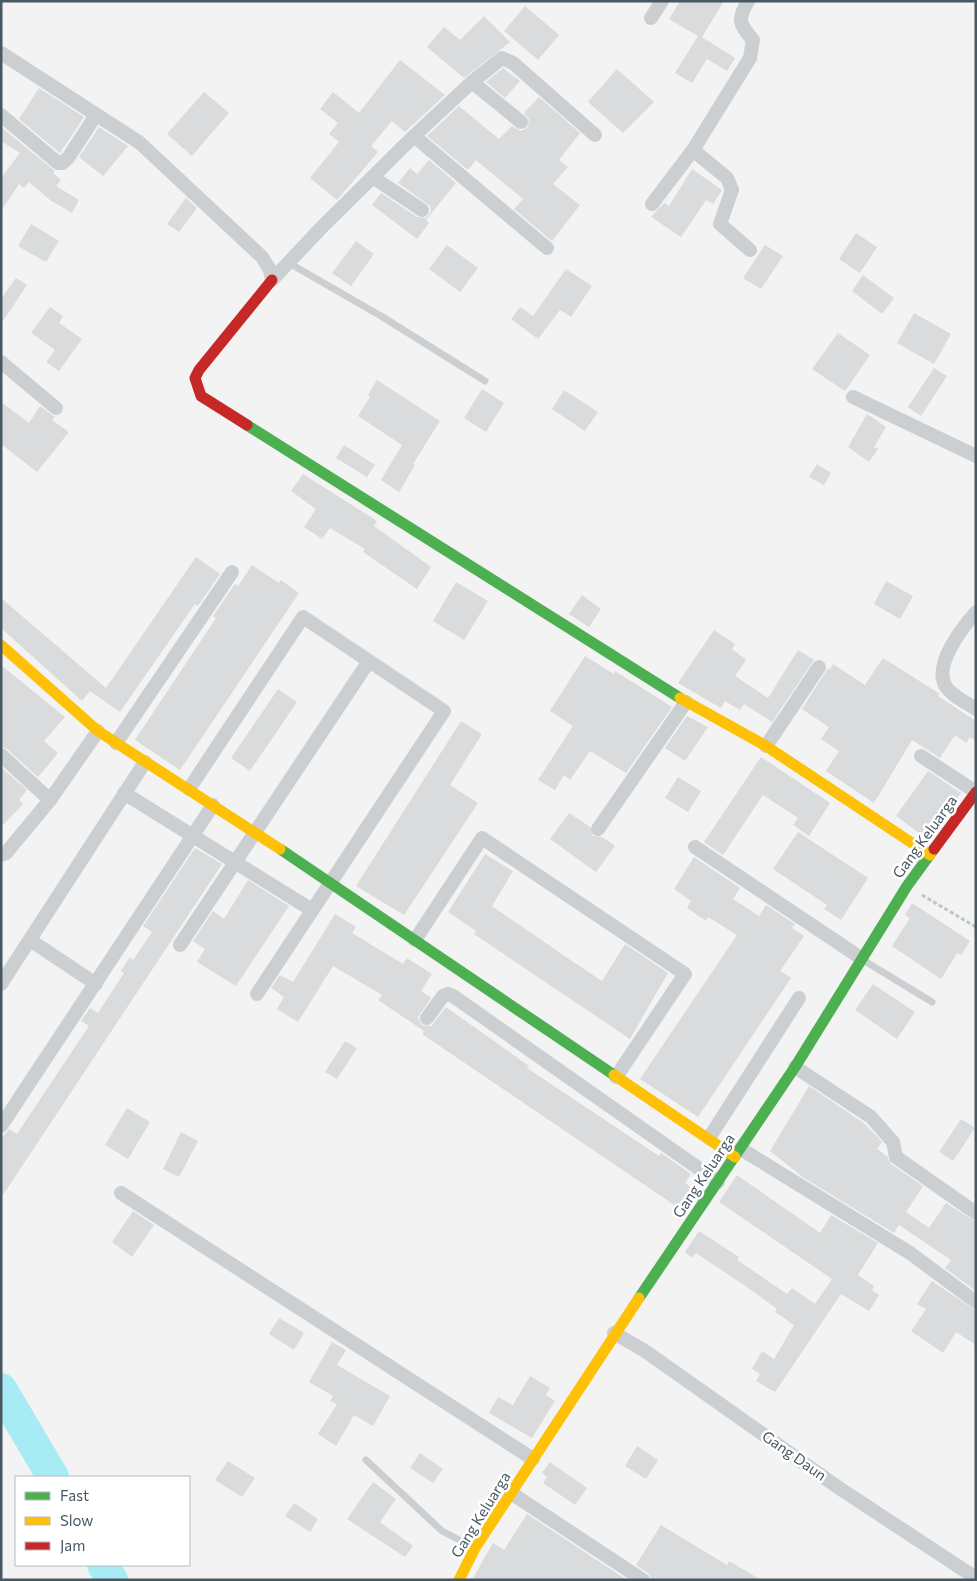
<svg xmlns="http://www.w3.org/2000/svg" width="977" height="1581" viewBox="0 0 977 1581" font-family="Commissioner,sans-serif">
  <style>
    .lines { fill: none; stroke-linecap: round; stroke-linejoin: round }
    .river { stroke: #a7ebf4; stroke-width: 32 }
    .building { fill: #d9dbdc }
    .path { stroke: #b9c8c2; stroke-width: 3; stroke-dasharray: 4 2.5; stroke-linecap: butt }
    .lane { stroke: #cccfd2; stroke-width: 7 }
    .street { stroke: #cccfd2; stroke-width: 14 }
    .fast { stroke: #4caf50; stroke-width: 11 }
    .slow { stroke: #ffc107; stroke-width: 11 }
    .jam { stroke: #c62828; stroke-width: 11 }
    .labels { text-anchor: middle; stroke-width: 5; stroke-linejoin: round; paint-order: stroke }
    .street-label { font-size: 15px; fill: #485862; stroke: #fff }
  </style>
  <rect width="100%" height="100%" fill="#f3f3f3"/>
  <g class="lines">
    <g class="river">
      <path d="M1,1389L53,1477"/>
      <path d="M103,1565L112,1580"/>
    </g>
  </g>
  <g class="building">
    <path d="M680,1H724L702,37L735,58L727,71L707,59L692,83L675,73L698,36L669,19Z"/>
    <path d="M525,6L559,35L538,60L504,31Z"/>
    <path d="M484,16L510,42L464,78L427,47L444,27L460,40Z"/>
    <path d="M400,60L445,95L405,132L392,121L371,146L378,152L337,200L310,178L339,142L329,134L338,123L320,109L333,92L359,113Z"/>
    <path d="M503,68L520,81L505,98L486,82Z"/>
    <path d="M617,69L654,102L623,133L588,102Z"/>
    <path d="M39,88L84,117L60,153L19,119Z"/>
    <path d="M204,92L229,113L192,156L167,134Z"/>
    <path d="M539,97L580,133L559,160L568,167L553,184L580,205L552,241L514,209L523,199L476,160L468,170L427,136L459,106L499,139L512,126L520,131L527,128L529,119L524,113Z"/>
    <path d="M1,127L55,171L53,173L61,180L56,186L79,200L72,213L50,200L29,182L24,188L19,184L1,211V178L20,153L1,141Z"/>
    <path d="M99,127L128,146L103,176L79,157Z"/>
    <path d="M429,160L456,183L426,220L429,223L417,239L372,205L381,193L417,217L426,218L431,211L430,206L398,183L410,168L417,174Z"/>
    <path d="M692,169L722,190L713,204L706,200L681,237L651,217L664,203L669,206Z"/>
    <path d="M186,198L197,208L179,232L167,224Z"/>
    <path d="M31,224L59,241L46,262L18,246Z"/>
    <path d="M856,233L877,247L860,273L839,259Z"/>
    <path d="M356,241L374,254L351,286L332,273Z"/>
    <path d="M447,245L478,268L460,292L429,269Z"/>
    <path d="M765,245L783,256L761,289L743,278Z"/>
    <path d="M566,269L592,286L571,317L560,310L538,339L511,319L520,307L533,316Z"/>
    <path d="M863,275L894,298L882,314L852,291Z"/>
    <path d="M16,278L27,285L1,324V299Z"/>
    <path d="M50,307L63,316L59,323L82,339L59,371L46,362L55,350L31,333Z"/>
    <path d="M914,313L951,334L934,364L897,343Z"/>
    <path d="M838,333L870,355L845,391L812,369Z"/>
    <path d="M934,368L947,376L921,416L908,407Z"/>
    <path d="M377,380L440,421L413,464L415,465L399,492L381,480L402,445L358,416L370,397L368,395Z"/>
    <path d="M482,389L504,403L486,432L464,418Z"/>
    <path d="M564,390L598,412L585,431L552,409Z"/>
    <path d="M1,402L29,423L40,406L55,417L52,420L69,432L37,472L1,444Z"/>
    <path d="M867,414L886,427L874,447L878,449L869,462L848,447Z"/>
    <path d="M344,445L375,465L367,477L336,458Z"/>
    <path d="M817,464L831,473L824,485L809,477Z"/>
    <path d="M303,474L377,521L374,526L431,567L417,589L363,552L365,549L330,528L322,539L304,527L316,509L291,491Z"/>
    <path d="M196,557L220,574L198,606L195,604L120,712L90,691L82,701L1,628V598L106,688Z"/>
    <path d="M252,565L279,583L281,580L299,593L180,770L135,740L216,618L213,616L235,584L238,586Z"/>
    <path d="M886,581L913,596L900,619L874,604Z"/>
    <path d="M456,582L488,601L464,640L433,621Z"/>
    <path d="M582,595L601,609L589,627L569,614Z"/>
    <path d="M714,630L735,644L732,649L746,660L735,676L768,698L798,650L814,660L772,722L744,704L740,710L725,701L721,708L678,683Z"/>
    <path d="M585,656L614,674L615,671L672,707L626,773L590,751L570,780L564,775L555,790L538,780L573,726L550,711Z"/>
    <path d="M883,658L940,694L938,696L976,721V741L970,737L966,743L955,735L940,758L912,740L874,803L826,771L839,751L821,739L829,727L802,709L828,668L830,670L833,664L865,685Z"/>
    <path d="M1,665L65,717L44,741L58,753L38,777L7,749L1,746Z"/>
    <path d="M278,689L297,702L250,771L231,758Z"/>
    <path d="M687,716L708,727L685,761L665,748Z"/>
    <path d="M461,721L482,734L450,785L478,803L404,915L356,886Z"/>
    <path d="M761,757L830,803L809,836L793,825L798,818L763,795L723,855L704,842Z"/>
    <path d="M1,767L27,790L19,800L23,804L1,827Z"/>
    <path d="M928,771L961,793L927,839L896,816Z"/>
    <path d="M678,777L701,791L688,812L665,798Z"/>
    <path d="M569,813L590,827L593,836L602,837L615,846L596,872L550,839Z"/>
    <path d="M798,832L868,878L841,920L824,909L827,905L773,869Z"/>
    <path d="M195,848L222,864L1,1198V1139L9,1129L17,1134L89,1026L81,1021L90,1008L98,1013L124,973L121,971L130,957L133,960L152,932L143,926Z"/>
    <path d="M485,854L513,871L492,906L569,959L602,981L625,944L668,973L630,1039L474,934L476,931L448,912Z"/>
    <path d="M694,857L740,888L733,899L759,916L766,905L795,924L792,928L804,936L780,971L791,978L698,1117L640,1079L737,935L708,917L706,921L687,908L691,901L674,889Z"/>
    <path d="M248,880L289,906L236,986L197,962L205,949L193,941L213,911L224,919Z"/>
    <path d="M912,903L970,941L961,955L957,953L941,979L892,946L910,918L905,915Z"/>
    <path d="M335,914L356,927L352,933L403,964L407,958L432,974L421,991L431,998L418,1017L422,1025L431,1026L446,1007L529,1066L527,1068L659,1156L661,1153L691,1174L685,1183L696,1191L683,1211L422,1034L424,1031L378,1000L382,995L333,966L298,1022L277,1009L284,997L271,988L280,975L293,982Z"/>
    <path d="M873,984L915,1012L897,1039L855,1010Z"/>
    <path d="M345,1041L357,1048L337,1079L325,1072Z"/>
    <path d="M809,1086L865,1124L882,1142L877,1149L887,1156L891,1164L923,1186L906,1212L929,1228L946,1203L976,1222V1291L945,1268L951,1260L899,1225L894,1233L804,1178L770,1151Z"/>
    <path d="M127,1108L150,1122L128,1159L105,1145Z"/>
    <path d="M961,1119L975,1128L953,1161L939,1152Z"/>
    <path d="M181,1132L198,1141L179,1177L163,1169Z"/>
    <path d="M737,1175L820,1233L831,1215L878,1243L858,1275L874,1286L872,1290L879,1295L869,1311L841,1294L775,1392L756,1381L760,1374L752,1369L762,1351L774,1359L794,1325L775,1312L777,1309L747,1287L696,1253L692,1258L685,1252L699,1231L739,1257L737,1260L787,1294L792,1288L815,1304L832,1279L719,1202Z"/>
    <path d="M133,1211L154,1225L132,1257L112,1242Z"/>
    <path d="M932,1281L976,1311V1345L956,1332L943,1353L911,1331L926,1309L917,1304Z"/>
    <path d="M279,1318L304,1333L294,1350L269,1334Z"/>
    <path d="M332,1342L346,1350L337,1365L390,1396L373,1426L354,1415L336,1446L318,1434L337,1404L330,1401L333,1396L309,1382Z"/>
    <path d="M530,1376L550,1388L546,1395L555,1401L532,1438L489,1413L498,1397L513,1405Z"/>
    <path d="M637,1446L658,1460L646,1479L625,1466Z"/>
    <path d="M420,1453L443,1469L433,1483L410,1468Z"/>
    <path d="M228,1461L255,1478L242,1497L215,1480Z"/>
    <path d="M550,1462L587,1488L575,1505L543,1483L547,1477L542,1473Z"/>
    <path d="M373,1482L396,1499L380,1522L413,1546L405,1557L347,1519Z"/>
    <path d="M294,1503L318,1519L310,1532L285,1516Z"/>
    <path d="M527,1514L627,1580H472L493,1543L504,1550Z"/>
    <path d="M661,1525L727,1565L729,1561L761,1580H652L648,1573L636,1565Z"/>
  </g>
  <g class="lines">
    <path class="path" d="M922,895L976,927"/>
    <g class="lane">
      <path d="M289,263L381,316L485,381"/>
      <path d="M863,960L932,1002"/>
      <path d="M366,1460L442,1531L473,1547"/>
    </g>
    <g class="street">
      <path d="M651,18L662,1"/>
      <path d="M1,53L140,143L262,257L270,270L272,280L322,227L414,136L472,82L502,58L513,63L595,135"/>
      <path d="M472,82L521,122"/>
      <path d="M1,115L58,163H62L68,158L96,115"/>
      <path d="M414,136L547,248"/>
      <path d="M693,150L727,178L732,190L720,224L750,250"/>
      <path d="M374,178L422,210"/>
      <path d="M652,204L693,150L750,58L753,40C739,23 737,21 748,1"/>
      <path d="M1,362L56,408"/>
      <path d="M853,397L976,456"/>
      <path d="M976,612C962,628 934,664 945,685C949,694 967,703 976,709"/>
      <path d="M116,743L232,572"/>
      <path d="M766,746L819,667"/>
      <path d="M1,755L50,800L98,731"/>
      <path d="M921,756L976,792"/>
      <path d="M189,789L303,617L444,711L257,994"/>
      <path d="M124,793L312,910"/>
      <path d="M598,829L686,702"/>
      <path d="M695,847L861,958"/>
      <path d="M1,855L6,853L50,800"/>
      <path d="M30,940L96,984"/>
      <path d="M415,940L482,838L685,974L616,1077"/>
      <path d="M180,945L369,661"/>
      <path d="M1,984L145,762"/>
      <path d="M427,1018L443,996L448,994L453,996L718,1182"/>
      <path d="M795,1067L871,1117L893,1142L896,1157L976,1213"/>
      <path d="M1,1126L213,805"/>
      <path d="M709,1138L799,998"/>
      <path d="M741,1149L910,1253L976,1302"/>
      <path d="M121,1193L533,1459"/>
      <path d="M614,1333L645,1351L839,1488L976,1578"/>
      <path d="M511,1493L643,1580"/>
    </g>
    <g class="fast">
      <path d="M247,425L680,698"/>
      <path d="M280,849L614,1075"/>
      <path d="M639,1298L795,1067L907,886L934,849"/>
    </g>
    <g class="slow">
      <path d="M1,645L98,731L280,849"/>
      <path d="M680,698L766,746L930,855"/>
      <path d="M614,1075L735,1157"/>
      <path d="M459,1580L475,1548L639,1298"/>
    </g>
    <g class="jam">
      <path d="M247,425L201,396L195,378L199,370L272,280"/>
      <path d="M934,849L976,792"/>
    </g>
  </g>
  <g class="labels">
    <g class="street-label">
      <text transform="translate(925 837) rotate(-54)" y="5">Gang Keluarga</text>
      <text transform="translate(704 1176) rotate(-56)" y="5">Gang Keluarga</text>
      <text transform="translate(794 1456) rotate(35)" y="5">Gang Daun</text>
      <text transform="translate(481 1515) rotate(-58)" y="5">Gang Keluarga</text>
    </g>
  </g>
  <rect width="977" height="1581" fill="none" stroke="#485862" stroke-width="5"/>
  <rect x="15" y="1476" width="175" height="90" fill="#ffffff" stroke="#b6bcc0"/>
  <rect x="25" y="1492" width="25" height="8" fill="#4caf50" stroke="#b6bcc0"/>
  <text x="60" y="1501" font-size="15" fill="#485862">Fast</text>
  <rect x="25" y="1517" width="25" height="8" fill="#ffc107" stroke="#b6bcc0"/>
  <text x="60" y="1526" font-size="15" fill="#485862">Slow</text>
  <rect x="25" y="1542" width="25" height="8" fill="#c62828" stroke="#b6bcc0"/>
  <text x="60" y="1551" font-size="15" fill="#485862">Jam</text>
</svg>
